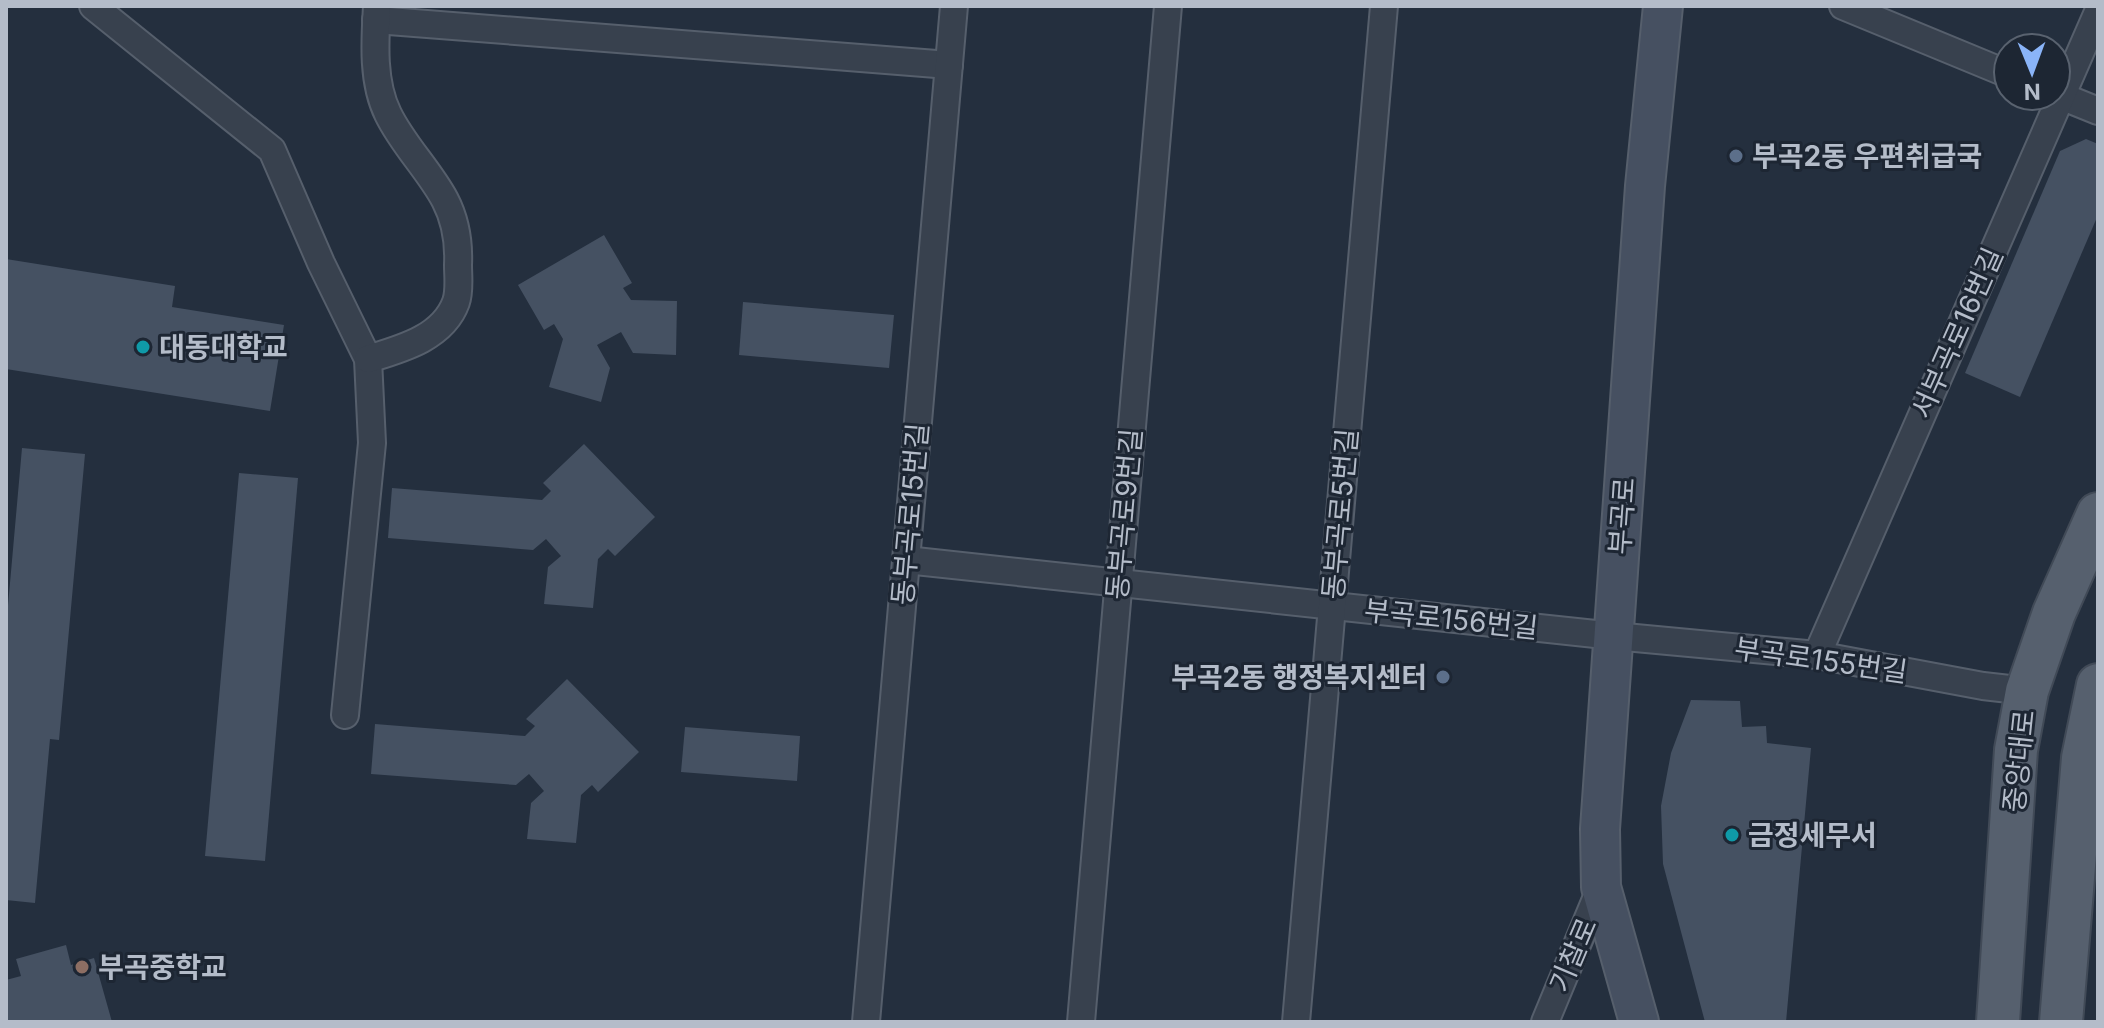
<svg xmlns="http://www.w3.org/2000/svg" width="2104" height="1028" viewBox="0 0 2104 1028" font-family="Inter,'Noto Sans KR',sans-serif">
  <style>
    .building { fill: #455162 }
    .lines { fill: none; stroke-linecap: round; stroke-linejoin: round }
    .street-casing { stroke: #565f6c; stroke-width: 30 }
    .secondary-casing { stroke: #565f6c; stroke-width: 42 }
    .primary-casing { stroke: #414a57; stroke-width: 46 }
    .street { stroke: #38414e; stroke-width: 26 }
    .secondary { stroke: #465061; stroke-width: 38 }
    .primary { stroke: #56606e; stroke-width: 42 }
    .service-dot { fill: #5c6f8a; stroke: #1d2633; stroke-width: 3 }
    .culture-dot { fill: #0f9aa8; stroke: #1d2633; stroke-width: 3 }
    .education-dot { fill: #8d6e63; stroke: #1d2633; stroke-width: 3 }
    .labels { text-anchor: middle; stroke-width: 6; stroke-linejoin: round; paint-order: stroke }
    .poi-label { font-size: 28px; font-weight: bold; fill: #b4bcc9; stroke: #1d2633; text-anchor: start }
    .street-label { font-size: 28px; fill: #b4bcc9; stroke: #1d2633 }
  </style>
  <rect width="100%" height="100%" fill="#242f3e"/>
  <g class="building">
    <path d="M2086,139L2098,144V215L2020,397L1965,373L2060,151Z"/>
    <path d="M604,235L632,283L623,288L631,300L677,301L676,355L633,353L621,332L597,345L610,368L601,402L549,387L563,339L554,324L544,330L518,285Z"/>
    <path d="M6,259L175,286L172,307L284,325L270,411L6,369Z"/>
    <path d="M743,302L894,315L889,368L739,355Z"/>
    <path d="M584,444L655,517L615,556L608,549L598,559L593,608L544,604L548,567L561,556L546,539L533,550L388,538L392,488L542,500L551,491L543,483Z"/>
    <path d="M22,448L85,454L59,740L50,739L35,903L6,900V628Z"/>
    <path d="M239,473L298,478L265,861L205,856Z"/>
    <path d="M567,679L639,752L598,792L592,785L581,795L576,843L527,839L531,803L544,791L529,774L516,785L371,774L375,724L525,736L535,726L526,719Z"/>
    <path d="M1691,700L1740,701L1742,727L1766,726L1767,743L1811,748L1786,1022H1705L1663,864L1661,806L1671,753Z"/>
    <path d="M685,727L800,736L797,781L681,772Z"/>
    <path d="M66,945L71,965L94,958L112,1022H6V980L21,976L16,959Z"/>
  </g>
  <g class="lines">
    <g class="street-casing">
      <g id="street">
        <path d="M93,6L272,150L321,263L368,359L372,443L345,715"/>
        <path d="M1843,6L2008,74"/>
        <path d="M376,20L949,65"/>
        <path d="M2056,94L2098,111"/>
        <path d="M368,359C401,349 443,338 456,302C460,291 458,276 458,265C459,243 456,221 445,200C429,170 403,145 388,114C372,82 375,40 377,6"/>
        <path d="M906,560L1614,636L1817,655L1983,686L2027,691"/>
        <path d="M1817,655L2098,12"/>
        <path d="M866,1022L954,6"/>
        <path d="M1081,1022L1168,6"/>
        <path d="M1296,1022L1384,6"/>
        <path d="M1545,1022L1601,887"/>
      </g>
    </g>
    <g class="secondary-casing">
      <path id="secondary" d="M1639,1022L1601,887L1600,829L1645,186L1663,6"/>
    </g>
    <g class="primary-casing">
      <g id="primary">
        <path d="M1998,1022L2016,750L2027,691L2054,613L2098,514"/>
        <path d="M2061,1022L2083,758L2098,685"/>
      </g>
    </g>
    <use href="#street" class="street"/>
    <use href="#secondary" class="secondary"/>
    <use href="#primary" class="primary"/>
  </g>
  <g class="service-dot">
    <circle cx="1736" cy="156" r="8"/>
    <circle cx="1443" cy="677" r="8"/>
  </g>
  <g class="culture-dot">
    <circle cx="143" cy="347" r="8"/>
    <circle cx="1732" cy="835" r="8"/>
  </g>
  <circle class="education-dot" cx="82" cy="967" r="8"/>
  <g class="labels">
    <g class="poi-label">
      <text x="1752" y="166">부곡2동 우편취급국</text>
      <text x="159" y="357">대동대학교</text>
      <text x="1427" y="687" text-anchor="end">부곡2동 행정복지센터</text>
      <text x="1748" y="845">금정세무서</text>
      <text x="98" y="977">부곡중학교</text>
    </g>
    <g class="street-label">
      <text transform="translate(1957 333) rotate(-66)" y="10">서부곡로16번길</text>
      <text transform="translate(910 514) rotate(-85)" y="10">동부곡로15번길</text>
      <text transform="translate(1124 514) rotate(-85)" y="10">동부곡로9번길</text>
      <text transform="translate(1340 514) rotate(-85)" y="10">동부곡로5번길</text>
      <text transform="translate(1622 516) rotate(-86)" y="10">부곡로</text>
      <text transform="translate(1451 619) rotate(6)" y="10">부곡로156번길</text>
      <text transform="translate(1821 660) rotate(8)" y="10">부곡로155번길</text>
      <text transform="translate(2019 761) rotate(-84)" y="10">중앙대로</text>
      <text transform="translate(1573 955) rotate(-67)" y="10">기찰로</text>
    </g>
  </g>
  <rect width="2104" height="1028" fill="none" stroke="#b4bcc9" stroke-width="16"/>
  <g transform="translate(2032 72) rotate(179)"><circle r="38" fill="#1d2633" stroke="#59626f" stroke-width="2"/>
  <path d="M0-6L14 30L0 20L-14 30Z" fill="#8ab4f8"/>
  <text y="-12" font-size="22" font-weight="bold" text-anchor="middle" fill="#b4bcc9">N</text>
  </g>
</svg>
